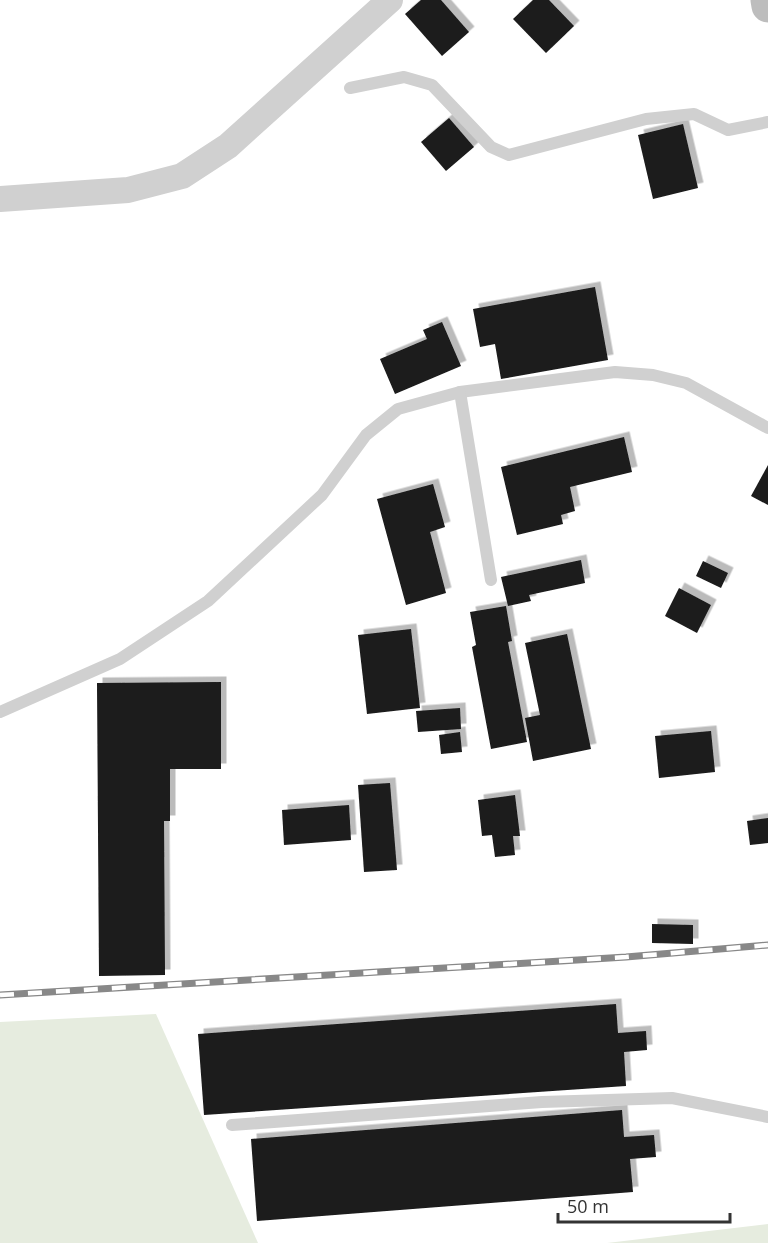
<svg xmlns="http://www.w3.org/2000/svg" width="768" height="1243" viewBox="0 0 768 1243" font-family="'Open Sans',sans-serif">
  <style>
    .green { fill: #e6ecdf }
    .building { fill: #1a1a1a; filter: url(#shadow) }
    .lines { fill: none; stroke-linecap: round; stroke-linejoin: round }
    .service { stroke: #d0d0d0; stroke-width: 12 }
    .minor { stroke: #d0d0d0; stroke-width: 26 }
    .secondary { stroke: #bdbdbd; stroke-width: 33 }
    .rail-casing { stroke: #888; stroke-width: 7 }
    .rail { stroke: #fff; stroke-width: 4.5; stroke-dasharray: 14; stroke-linecap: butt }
  </style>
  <defs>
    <filter id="shadow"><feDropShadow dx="5.5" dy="-5.5" stdDeviation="0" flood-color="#0004"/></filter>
  </defs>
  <rect width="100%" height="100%" fill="#fff"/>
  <g class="green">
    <path d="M156,1014L258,1243H0V1022Z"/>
    <path d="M768,1224V1243H607Z"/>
  </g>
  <g class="building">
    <path d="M421,0H441L469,32L442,56L405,14Z"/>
    <path d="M533,0H549L574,26L546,53L513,19Z"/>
    <path d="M449,118L474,147L446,171L421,142Z"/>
    <path d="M683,124L698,188L653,199L638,135Z"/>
    <path d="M595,287L608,360L501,379L495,344L480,347L473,309Z"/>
    <path d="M442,322L461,366L395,394L380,359L427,339L423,330Z"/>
    <path d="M624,437L632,472L570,487L575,511L561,515L563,524L517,535L501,467Z"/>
    <path d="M768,465V505L751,496Z"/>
    <path d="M433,484L445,527L430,532L446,593L406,605L377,499Z"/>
    <path d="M581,560L585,583L529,595L531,601L508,606L501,577Z"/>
    <path d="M703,561L728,573L721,588L696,576Z"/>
    <path d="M679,588L711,605L697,633L665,616Z"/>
    <path d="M506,606L512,641L508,642L527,742L491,749L472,647L476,645L470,612Z"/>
    <path d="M411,629L420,708L367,714L358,635Z"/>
    <path d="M567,634L591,749L533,761L525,718L540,715L525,643Z"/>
    <path d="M221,682V769H170V821H164L165,975L99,976L97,683Z"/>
    <path d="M460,708L461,729L418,732L416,711Z"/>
    <path d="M711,731L715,772L659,778L655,736Z"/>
    <path d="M460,732L462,752L441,754L439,735Z"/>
    <path d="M390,783L397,870L364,872L358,785Z"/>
    <path d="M515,795L520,836H513L515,855L495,857L492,835L482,836L478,800Z"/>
    <path d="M349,805L351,840L284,845L282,810Z"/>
    <path d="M768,818V843L750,845L747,821Z"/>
    <path d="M652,924L693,925V944L652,943Z"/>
    <path d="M616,1004L618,1033L646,1031L647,1050L624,1052L626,1086L204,1115L198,1034Z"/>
    <path d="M622,1110L624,1137L654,1135L656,1157L630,1159L633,1192L257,1221L251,1139Z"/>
  </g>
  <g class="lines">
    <g class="service">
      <path d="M350,88L404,77L432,85L491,147L509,155L646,119L694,114L728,130L768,122"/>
      <path d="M491,580L460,392L615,372L653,375L686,383L768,428"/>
      <path d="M0,712L120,659L208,601L322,495L366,435L398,409L460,392"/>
      <path d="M232,1125L542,1102L672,1098L768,1117"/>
    </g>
    <path class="minor" d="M0,199L128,190L182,176L228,146L390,0"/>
    <path class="secondary" d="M767,0L768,6"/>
    <g class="rail-casing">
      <path id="rail" d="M0,995L626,957L768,945"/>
    </g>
    <use href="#rail" class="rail"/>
  </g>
  <path d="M558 1213v9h172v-9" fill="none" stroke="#333333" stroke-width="3"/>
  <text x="567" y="1213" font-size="18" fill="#333333" stroke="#ffffff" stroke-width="4.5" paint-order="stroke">50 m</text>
</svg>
